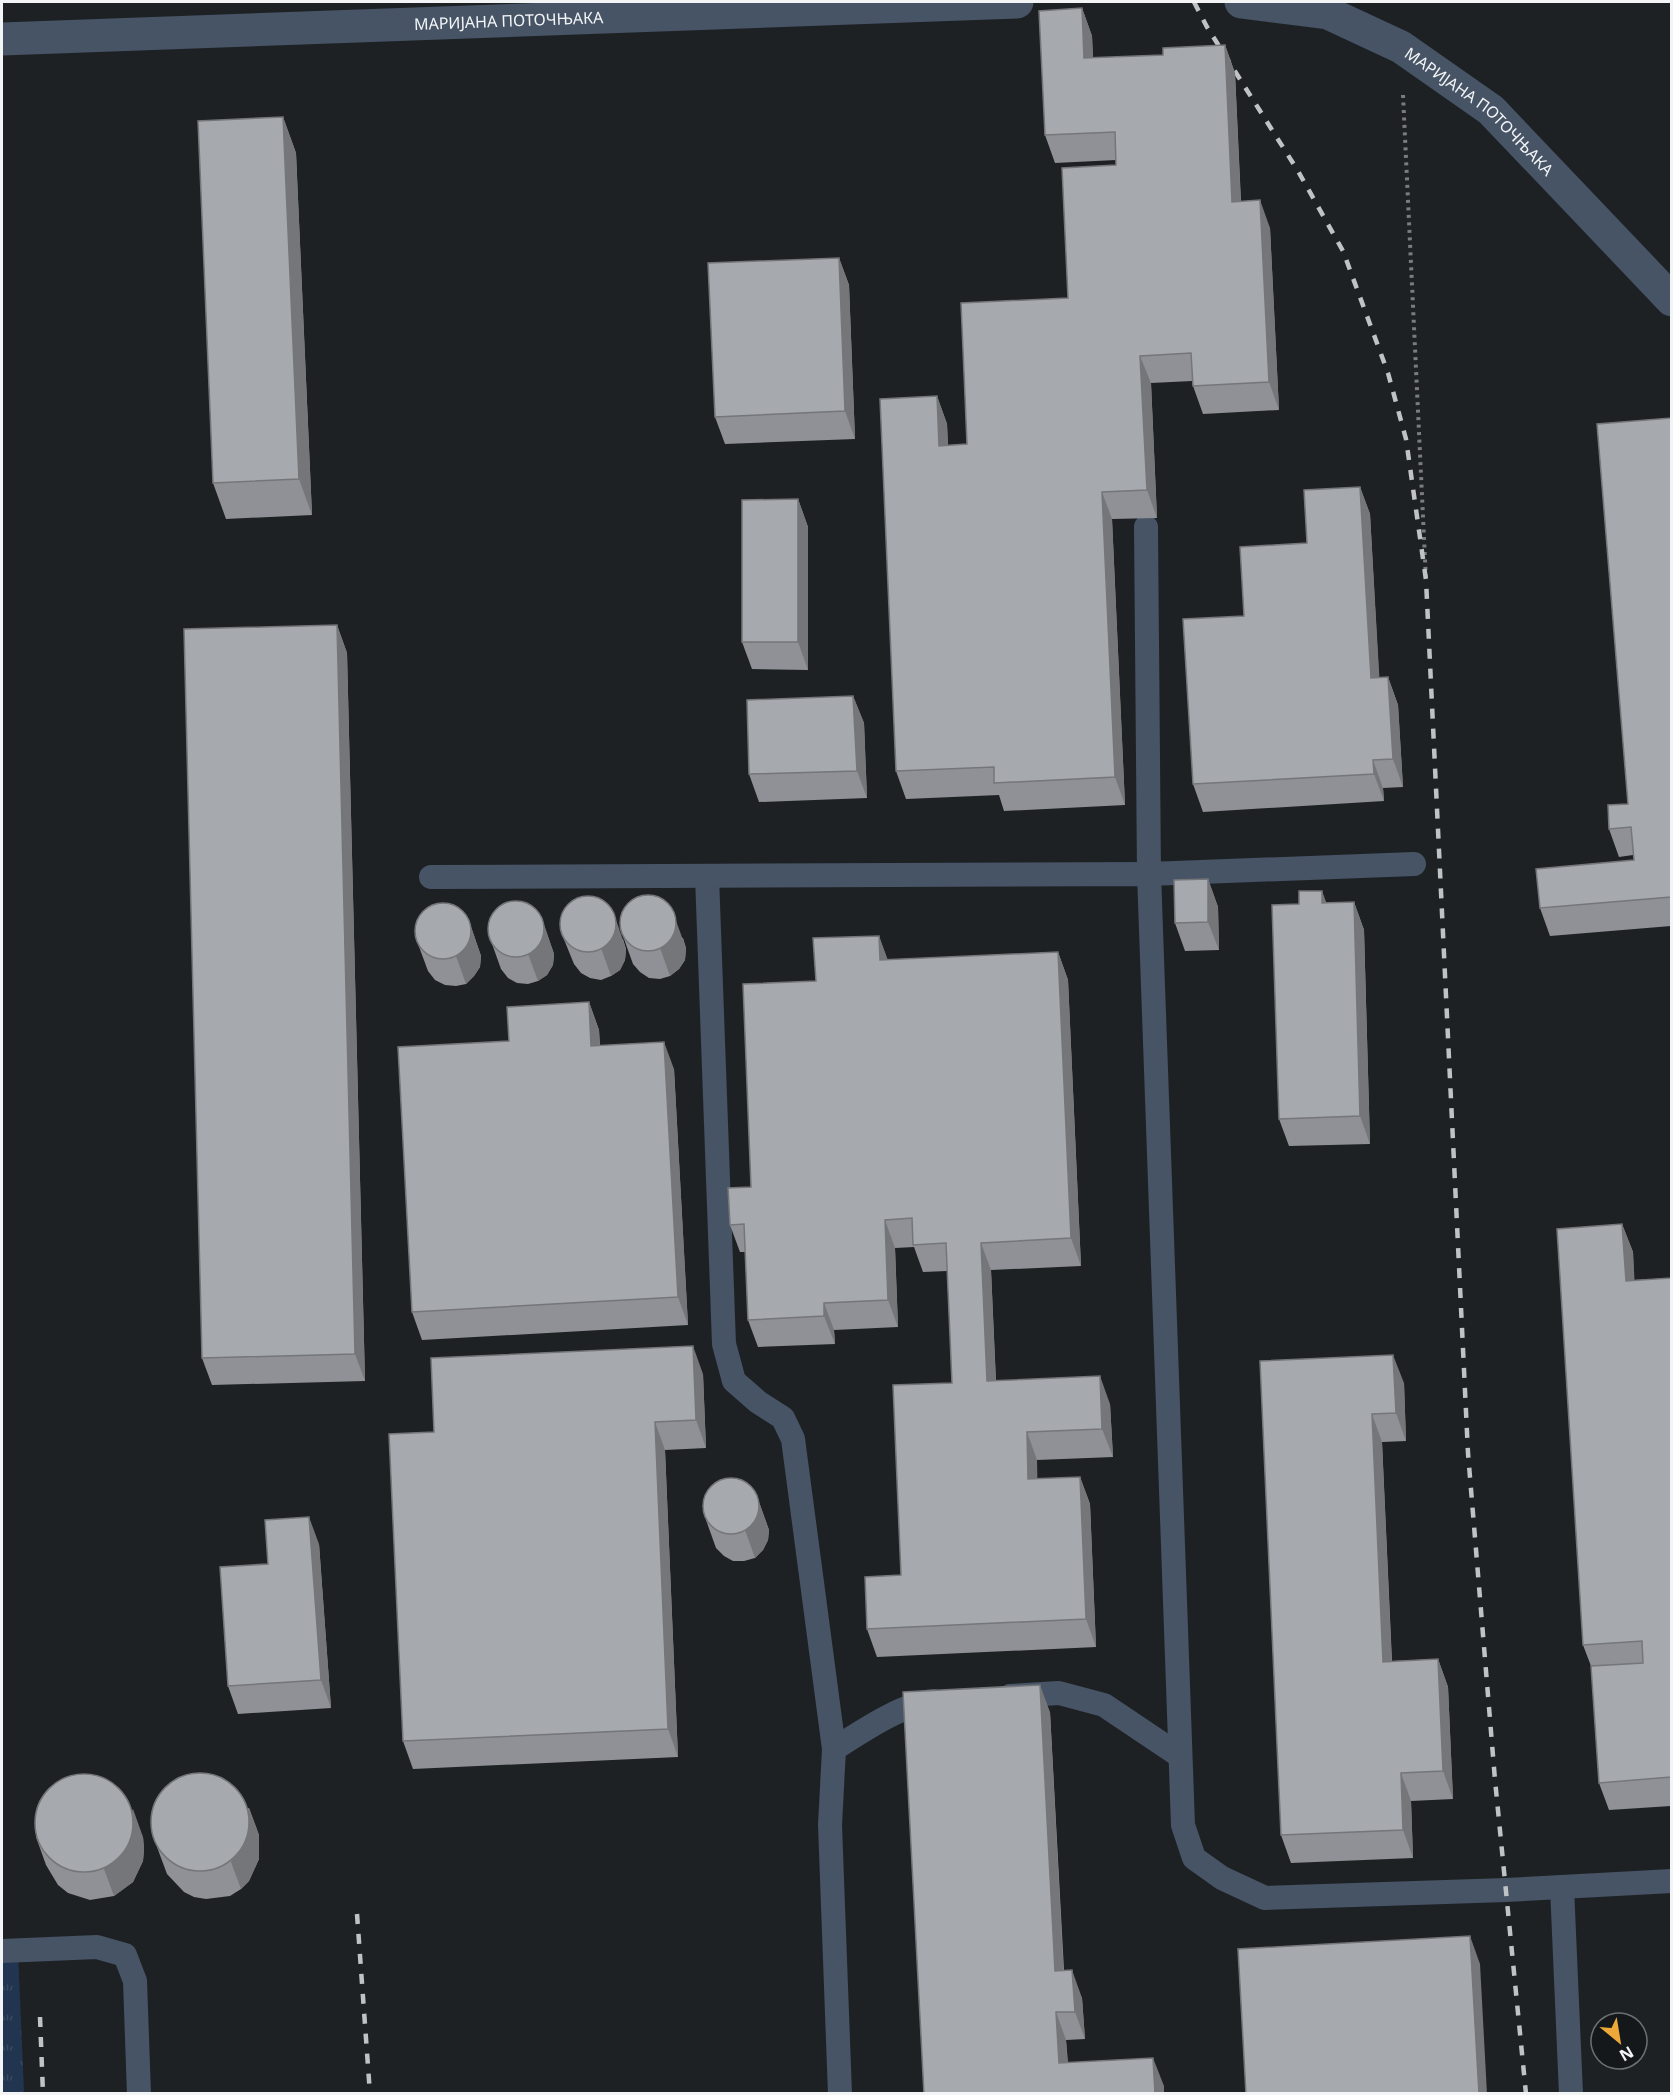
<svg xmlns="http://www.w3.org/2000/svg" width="1673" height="2095" viewBox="0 0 1673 2095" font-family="'Noto Sans',sans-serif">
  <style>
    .grass { fill: url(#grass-tufts) }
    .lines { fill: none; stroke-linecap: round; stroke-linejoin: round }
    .path { stroke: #7a7c7f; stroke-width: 4; stroke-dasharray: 3 4.5; stroke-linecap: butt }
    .lane { stroke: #465466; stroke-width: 24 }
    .street { stroke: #465466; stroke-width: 33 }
    .rail { stroke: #c0c3c5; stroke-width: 4.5; stroke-dasharray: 10 10; stroke-linecap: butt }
    .wall { fill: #8f9196 }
    .shaded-wall { fill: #74767a }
    .building { fill: #a6a9ae; stroke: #74767a; stroke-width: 1.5 }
    .labels { text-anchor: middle; stroke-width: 6; stroke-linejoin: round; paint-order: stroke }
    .street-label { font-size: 16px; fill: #f2f4f6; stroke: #15181b }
  </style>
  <defs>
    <pattern id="grass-tufts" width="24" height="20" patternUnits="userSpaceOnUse" patternTransform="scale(1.5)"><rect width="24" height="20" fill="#223550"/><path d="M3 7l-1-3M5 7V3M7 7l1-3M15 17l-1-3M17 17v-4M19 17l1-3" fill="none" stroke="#384961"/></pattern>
  </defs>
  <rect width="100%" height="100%" fill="#1e2124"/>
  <path class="grass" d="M18,1953L24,2093L2,2094V1954Z"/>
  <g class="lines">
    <path class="path" d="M1403,95L1426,580"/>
    <g class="lane">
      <path d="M1146,527L1149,874L1414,864"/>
      <path d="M707,876L724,1344L734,1381L758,1402L783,1418L793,1439L834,1749L830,1825L840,2094"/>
      <path d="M431,877L1149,874L1183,1825L1194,1858L1222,1878L1265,1898L1506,1890L1672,1881"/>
      <path d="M1010,1696L1059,1693L1104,1705L1180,1756"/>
      <path d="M834,1749C861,1732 903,1703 934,1701"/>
      <path d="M1562,1887L1571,2094"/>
      <path d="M2,1951L97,1947L125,1955L135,1981L139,2094"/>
    </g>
    <g class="street">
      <path id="s1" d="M1241,2L1328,13L1401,47L1491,110L1672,300"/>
      <path id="s2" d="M2,39L1017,2"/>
    </g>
    <g class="rail">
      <path d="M1194,2L1207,27L1298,171L1343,251L1388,373L1406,439L1426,580L1468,1453L1495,1780L1526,2094"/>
      <path d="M357,1914L370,2094"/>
      <path d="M40,2017L43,2094"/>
    </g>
  </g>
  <g class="wall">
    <path d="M1082,8L1092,36L1093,58L1163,55L1225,45L1235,73L1241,201L1270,228L1279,410L1203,414L1193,386L1192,381L1151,383L1157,518L1112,519L1125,805L1004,811L999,795L906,799L896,771L937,396L947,424L948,445L967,444L1068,298L1116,165V160L1055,163L1045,135Z"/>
    <path d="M283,117L296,153L312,515L226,519L213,483Z"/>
    <path d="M839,258L849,285L855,439L725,444L715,417Z"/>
    <path d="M1671,418V926L1550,936L1540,908L1634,860L1633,855L1619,857L1609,829L1628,804Z"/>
    <path d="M1360,487L1370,514L1379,678L1388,677L1398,705L1403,787L1383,788L1384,801L1203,812L1193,784L1307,543Z"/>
    <path d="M798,499L808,527V670L752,669L742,642Z"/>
    <path d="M337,625L347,653L365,1381L212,1385L202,1358Z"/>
    <path d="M853,696L864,723L867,798L759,802L749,774Z"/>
    <path d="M1208,879L1218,907L1219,950L1185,951L1175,923Z"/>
    <path d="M1354,902L1364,930L1370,1144L1289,1146L1279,1119L1326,903Z"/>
    <path d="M541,916L554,954L553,965L547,975L538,981L528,984L517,983L508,978L501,969L491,941Z"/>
    <path d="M468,918L481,956L480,967L474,976L466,984L456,986L445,985L435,980L428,971L418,944Z"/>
    <path d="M623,936L683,938L686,948L685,960L679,969L670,976L660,979L649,978L640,972L633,964Z"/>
    <path d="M879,936L887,960L1058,952L1068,980L1081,1266L991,1270L996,1381L1110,1404L1113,1457L1037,1460V1479L1080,1477L1090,1504L1096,1647L877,1657L867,1629L901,1575L952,1383L947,1271L923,1272L914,1247L895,1248L898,1327L834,1330L835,1344L758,1347L748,1320L745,1252H740L730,1225L751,1187L816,981Z"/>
    <path d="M563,937L623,939L626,949L625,960L620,970L611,976L601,980L590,978L581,973L574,964Z"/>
    <path d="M589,1002L599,1030L600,1045L674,1069L688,1325L422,1340L412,1312L509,1041Z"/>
    <path d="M1622,1224L1633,1252L1634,1280L1671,1278V1806L1609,1810L1599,1783L1591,1666L1583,1645Z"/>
    <path d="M1260,1361L1404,1383L1406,1441L1382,1442L1392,1661L1438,1659L1448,1687L1453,1799L1411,1801L1413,1858L1291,1863L1281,1835Z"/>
    <path d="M703,1374L706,1448L665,1450L678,1757L413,1769L403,1741L434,1432Z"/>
    <path d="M755,1491L769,1530L768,1540L763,1550L755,1558L744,1561H733L724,1556L716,1548L706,1520Z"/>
    <path d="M319,1544L331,1708L238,1714L228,1686L268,1564Z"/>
    <path d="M1050,1712L1064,1970L1082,1998L1085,2039L1066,2040L1068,2063L1164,2086L924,2094Z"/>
    <path d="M249,1808L259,1835V1859L249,1881L241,1889L230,1896L206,1899L194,1897L184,1892L167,1874L157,1847Z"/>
    <path d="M36,1837H143L144,1849L143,1861L133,1882L114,1896L90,1900L68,1893L58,1885L46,1865Z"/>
  </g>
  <g class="shaded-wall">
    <path d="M1082,8L1092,36L1094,86L1084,58Z"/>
    <path d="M1225,45L1235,73L1242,229L1232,202Z"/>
    <path d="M283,117L296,153L312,515L299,479Z"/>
    <path d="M1260,200L1270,228L1279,410L1269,382Z"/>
    <path d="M839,258L849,285L855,439L845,411Z"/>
    <path d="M1140,356L1151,383L1157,518L1147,490Z"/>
    <path d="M937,396L947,424L949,473L939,446Z"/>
    <path d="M1360,487L1370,514L1381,706L1371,678Z"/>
    <path d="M1102,492L1112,519L1125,805L1115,777Z"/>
    <path d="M798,499L808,527V670L798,642Z"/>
    <path d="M337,625L347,653L365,1381L355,1354Z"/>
    <path d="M1388,677L1398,705L1403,787L1393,759Z"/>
    <path d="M853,696L864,723L867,798L857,771Z"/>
    <path d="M1373,760L1383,788L1384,801L1374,774Z"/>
    <path d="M1208,879L1218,907L1219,950L1208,922Z"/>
    <path d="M1322,891L1332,918L1322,903Z"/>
    <path d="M1354,902L1364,930L1370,1144L1360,1116Z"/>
    <path d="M672,910L686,948L685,960L679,969L670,976L660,948Z"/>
    <path d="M613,911L626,949L625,960L620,970L611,976L601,948Z"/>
    <path d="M541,916L554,954L553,965L547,975L538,981L528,954Z"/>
    <path d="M468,918L481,956L480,967L474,976L466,984L456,956Z"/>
    <path d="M879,936L889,963L880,960Z"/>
    <path d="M1058,952L1068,980L1081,1266L1071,1238Z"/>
    <path d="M589,1002L599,1030L601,1074L591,1046Z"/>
    <path d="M664,1042L674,1069L688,1325L678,1297Z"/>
    <path d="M885,1220L895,1248L898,1327L888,1300Z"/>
    <path d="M1622,1224L1633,1252L1636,1308L1626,1281Z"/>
    <path d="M981,1243L991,1270L997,1409L987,1381Z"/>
    <path d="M824,1303L834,1330L835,1344L824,1316Z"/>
    <path d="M693,1346L703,1374L706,1448L696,1420Z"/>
    <path d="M1393,1355L1404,1383L1406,1441L1396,1413Z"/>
    <path d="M1100,1376L1110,1404L1113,1457L1102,1429Z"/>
    <path d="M1372,1414L1382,1442L1393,1689L1383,1662Z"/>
    <path d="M655,1422L665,1450L678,1757L668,1729Z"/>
    <path d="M1027,1432L1037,1460L1038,1507L1028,1479Z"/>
    <path d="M1080,1477L1090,1504L1096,1647L1086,1619Z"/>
    <path d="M755,1491L769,1530L768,1540L763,1550L755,1558L745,1530Z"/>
    <path d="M309,1517L319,1544L331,1708L321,1680Z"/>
    <path d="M1438,1659L1448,1687L1453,1799L1443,1771Z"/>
    <path d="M1040,1685L1050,1712L1065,1999L1055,1971Z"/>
    <path d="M1401,1773L1411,1801L1413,1858L1403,1830Z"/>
    <path d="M249,1808L259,1835V1859L249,1881L241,1889L231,1862Z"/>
    <path d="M133,1809L143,1837L144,1849L143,1861L133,1882L114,1896L104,1869Z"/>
    <path d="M1470,1936L1480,1964L1487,2094H1479Z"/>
    <path d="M1072,1970L1082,1998L1085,2039L1075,2012Z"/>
    <path d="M1056,2012L1066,2040L1069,2091L1059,2063Z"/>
    <path d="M1153,2058L1164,2086V2094H1155Z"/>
  </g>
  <g class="building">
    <path d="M1082,8L1084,58L1163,55V48L1225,45L1232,202L1260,200L1269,382L1193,386L1191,353L1140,356L1147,490L1102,492L1115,777L994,783V767L896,771L880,399L937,396L939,446L967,444L961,303L1068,298L1062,168L1116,165L1115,132L1045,135L1039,11Z"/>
    <path d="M283,117L299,479L213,483L198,121Z"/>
    <path d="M839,258L845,411L715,417L708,263Z"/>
    <path d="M1671,418V897L1540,908L1536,869L1634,860L1631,827L1609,829L1608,805L1628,804L1597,424Z"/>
    <path d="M1360,487L1371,678L1388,677L1393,759L1373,760L1374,774L1193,784L1183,619L1244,616L1240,547L1307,543L1304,490Z"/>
    <path d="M798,499V642H742V500Z"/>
    <path d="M337,625L355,1354L202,1358L184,629Z"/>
    <path d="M853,696L857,771L749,774L747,700Z"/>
    <path d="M1208,879V922L1175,923L1174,880Z"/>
    <path d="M1299,891H1322V903L1354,902L1360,1116L1279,1119L1272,905L1299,904Z"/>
    <circle cx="648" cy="923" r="28"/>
    <circle cx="588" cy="924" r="28"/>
    <circle cx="516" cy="929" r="28"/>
    <circle cx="443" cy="931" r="28"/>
    <path d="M879,936L880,960L1058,952L1071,1238L981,1243L987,1381L1100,1376L1102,1429L1027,1432L1028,1479L1080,1477L1086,1619L867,1629L865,1577L901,1575L893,1385L952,1383L946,1243L913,1245L912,1218L885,1220L888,1300L824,1303V1316L748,1320L744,1224L730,1225L728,1188L751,1187L743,984L816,981L813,938Z"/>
    <path d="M589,1002L591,1046L664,1042L678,1297L412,1312L398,1047L509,1041L507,1007Z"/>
    <path d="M1622,1224L1626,1281L1671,1278V1777L1599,1783L1591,1666L1643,1663L1642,1641L1583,1645L1557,1229Z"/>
    <path d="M693,1346L696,1420L655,1422L668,1729L403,1741L389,1434L434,1432L431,1358Z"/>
    <path d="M1393,1355L1396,1413L1372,1414L1383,1662L1438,1659L1443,1771L1401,1773L1403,1830L1281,1835L1260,1361Z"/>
    <circle cx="731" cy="1506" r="28"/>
    <path d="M309,1517L321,1680L228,1686L220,1567L268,1564L265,1520Z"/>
    <path d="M1040,1685L1055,1971L1072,1970L1075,2012H1056L1059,2063L1153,2058L1155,2094H924L903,1692Z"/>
    <circle cx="200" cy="1822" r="49"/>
    <circle cx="84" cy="1823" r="49"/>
    <path d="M1470,1936L1479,2094H1246L1238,1949Z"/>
  </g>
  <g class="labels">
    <g class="street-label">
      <text dy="6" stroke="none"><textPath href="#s2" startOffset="507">МАРИЈАНА ПОТОЧЊАКА</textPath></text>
      <text dy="6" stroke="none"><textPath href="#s1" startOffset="270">МАРИЈАНА ПОТОЧЊАКА</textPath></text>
    </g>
  </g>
  <rect width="1673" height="2095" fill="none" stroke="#f2f4f6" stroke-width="6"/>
  <g transform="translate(1619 2041) rotate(150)"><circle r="28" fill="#15181b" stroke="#6d7073" stroke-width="1.5"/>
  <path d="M0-4.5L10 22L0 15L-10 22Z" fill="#eca93a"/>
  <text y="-9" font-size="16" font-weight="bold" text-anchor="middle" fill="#f2f4f6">N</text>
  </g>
</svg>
